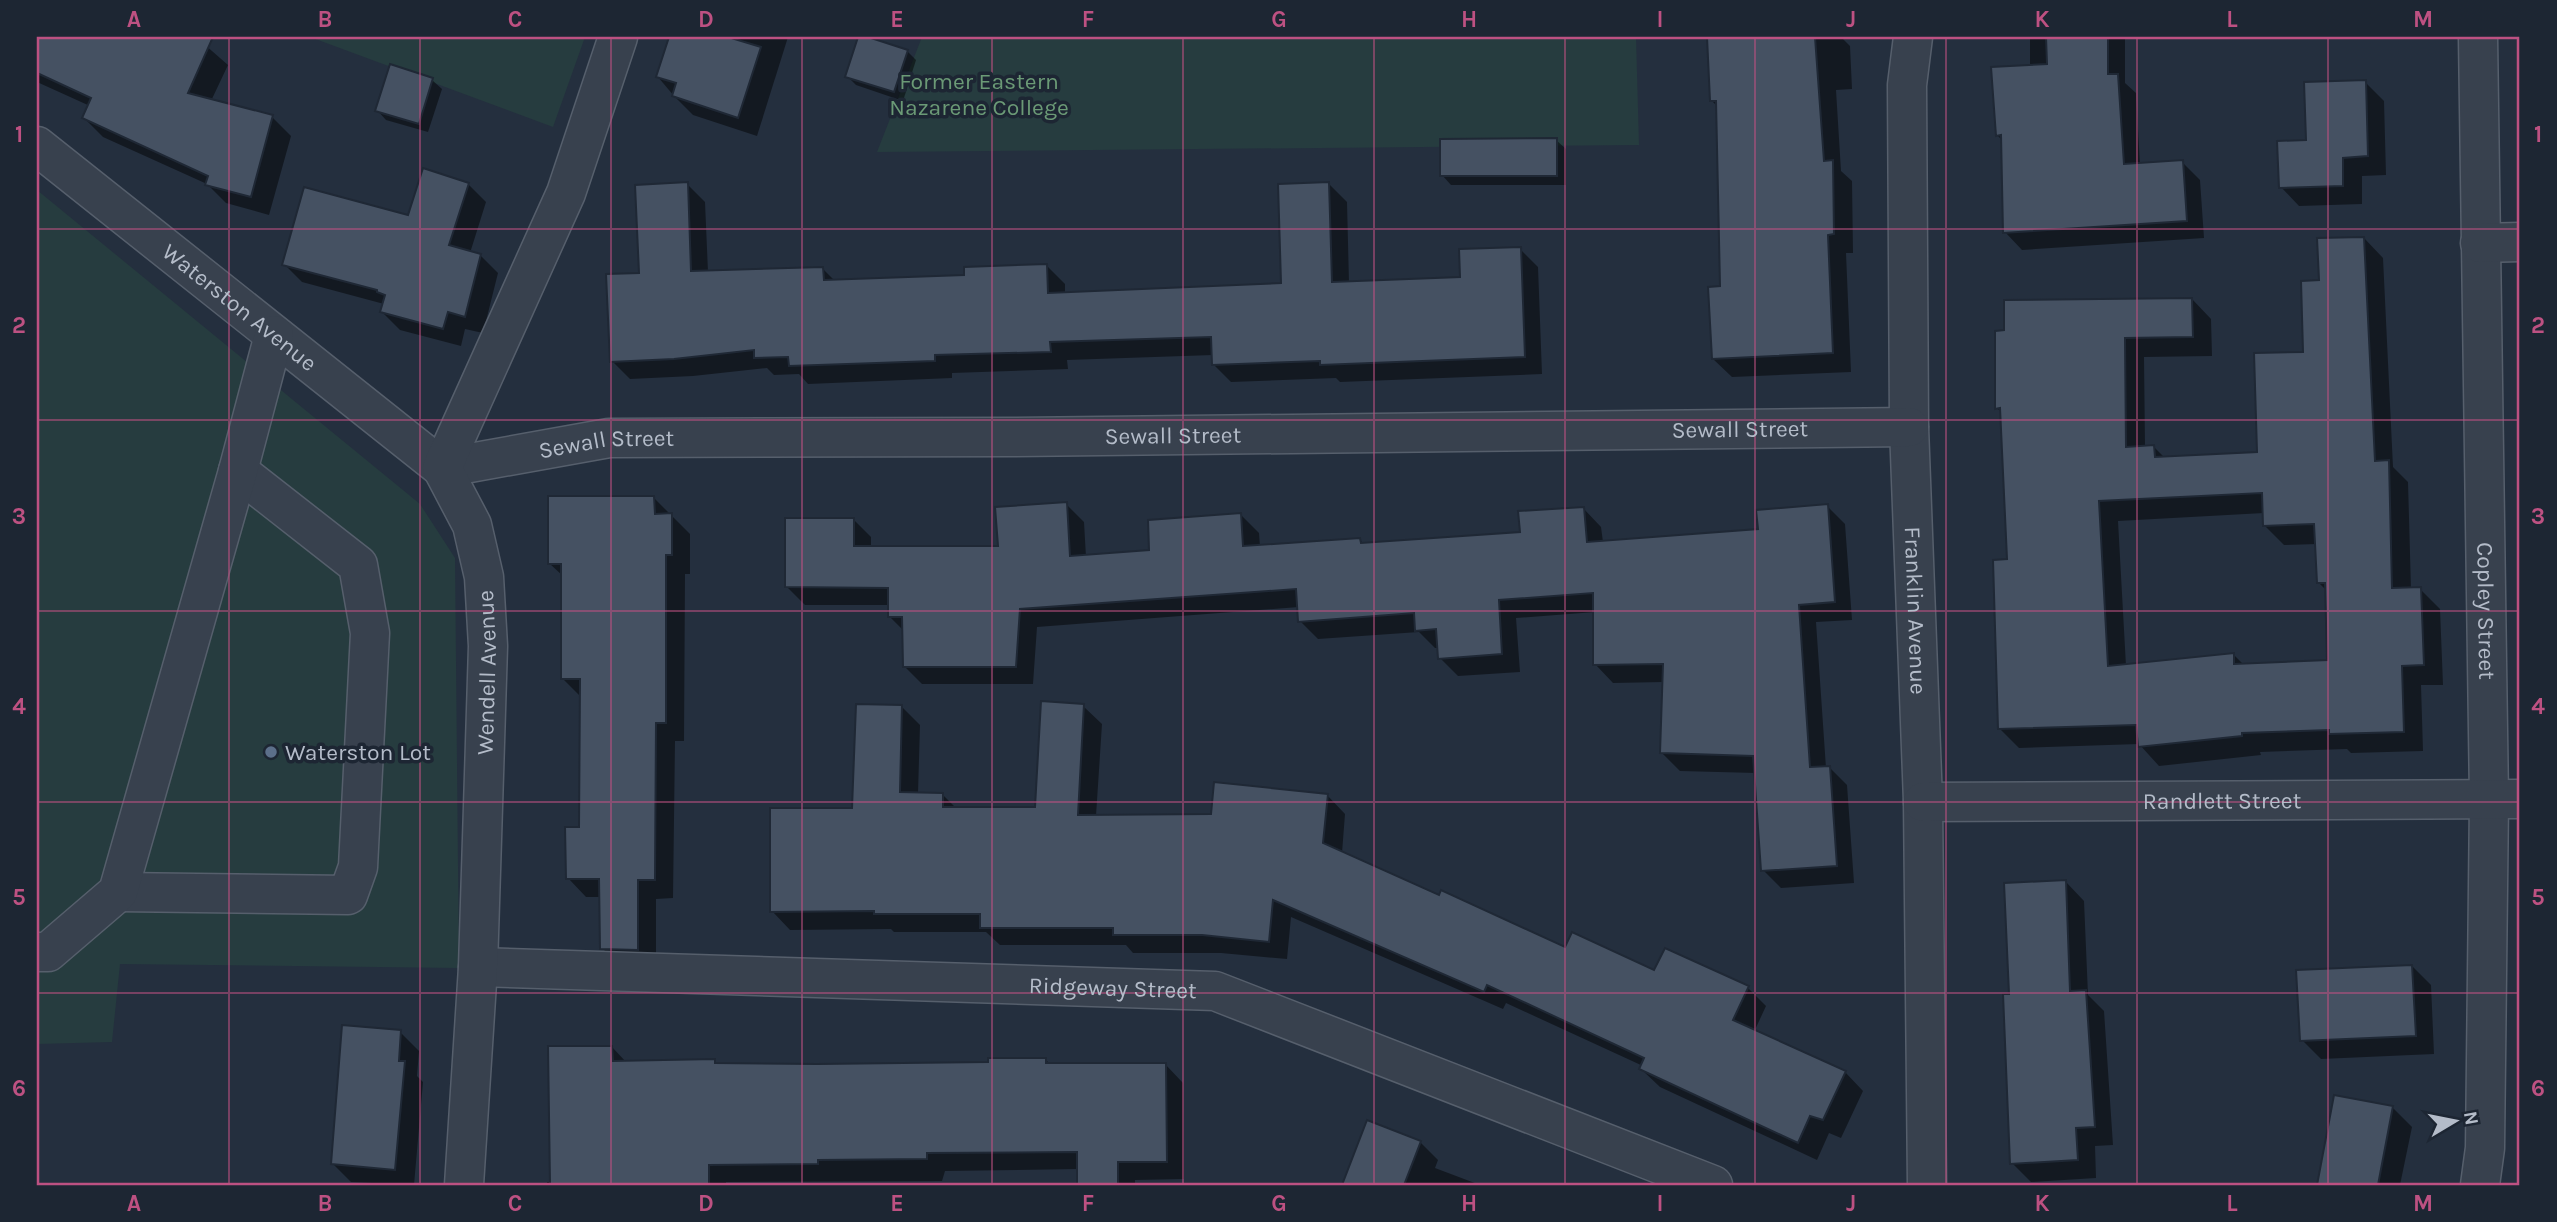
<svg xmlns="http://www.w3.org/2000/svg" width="2557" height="1222" viewBox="0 0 2557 1222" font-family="Karla,sans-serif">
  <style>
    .green { fill: #263c3f }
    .shadow { fill: #0007; fill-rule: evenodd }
    .building { fill: #455162; stroke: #1f2835; stroke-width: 2; fill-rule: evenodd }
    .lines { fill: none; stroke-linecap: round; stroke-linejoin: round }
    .minor-casing { stroke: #565f6c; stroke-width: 41 }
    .minor { stroke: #38414e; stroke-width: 38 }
    .grid { fill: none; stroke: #bd5182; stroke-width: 2; stroke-opacity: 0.55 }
    .service-dot { fill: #5c6f8a; stroke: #1d2633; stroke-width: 2.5 }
    .labels { text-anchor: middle; stroke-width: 7; stroke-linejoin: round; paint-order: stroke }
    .park-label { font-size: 23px; fill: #6b9a76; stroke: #1d2633 }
    .street-label { font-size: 23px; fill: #b4bcc9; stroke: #1d2633 }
    .poi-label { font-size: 23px; fill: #b4bcc9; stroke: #1d2633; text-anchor: start }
    .neatline { fill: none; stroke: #bd5182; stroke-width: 2.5 }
    .grid-label { font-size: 23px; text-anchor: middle; font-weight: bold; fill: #bd5182 }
  </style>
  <rect width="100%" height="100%" fill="#242f3e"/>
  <g class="green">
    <path d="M310,37H585L553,127Z"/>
    <path d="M922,37H1636L1639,145L877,152Z"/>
    <path d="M37,190L420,504L455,558L459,968L120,964L112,1042L37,1044Z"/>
  </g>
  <g class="shadow">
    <path d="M37,37H208L204,44L228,65L211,101L272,117L291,136L269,215L226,203L207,184L103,137L84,118L90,106L37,82Z"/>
    <path d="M671,37H788L757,136L693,115L674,96L658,77Z"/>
    <path d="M860,37L907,51L916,60L903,101L856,85L847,76Z"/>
    <path d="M1709,37H1841L1850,46L1852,89L1836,90L1841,171L1852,181L1853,253H1846L1851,372L1732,377L1713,359L1722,288L1718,107L1712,101Z"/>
    <path d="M2030,37H2125V83L2136,93L2140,165L2182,162L2200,180L2204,238L2022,250L2005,232L2003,141L1997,135L2030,67Z"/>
    <path d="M432,80L442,89L428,132L386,120L377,110Z"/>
    <path d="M2365,82L2384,101L2386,175L2362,176V204L2299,206L2281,187L2308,142Z"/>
    <path d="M1556,140L1566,149V185H1451L1442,175Z"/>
    <path d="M468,184L486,202L470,253L481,256L498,273L483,333L465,329L461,346L400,330L382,312L384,304L302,282L284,264L409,217Z"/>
    <path d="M687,184L705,202L708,272L823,269L835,281L966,276L1047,266L1065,284V294L1283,284L1329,184L1347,202L1349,283L1462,279L1520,249L1538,267L1542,374L1340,382L1336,378L1231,382L1213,364V355L1067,360L1068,369L952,373V378L808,384L799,374L774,375L767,368L693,376L630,379L612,361L641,274Z"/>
    <path d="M2364,238L2383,258L2393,467L2408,482L2411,589H2420L2440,609L2443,685H2421L2423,751L2351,753L2347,749L2260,752L2261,755L2159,766L2139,744L2019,748L1999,728L2009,561L2002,413L1997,408L2192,299L2211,319L2212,356L2144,357L2145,447H2154L2165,458L2259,454L2304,353L2320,282ZM2264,513V525L2284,545L2317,544L2318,582L2327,591L2329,662L2244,665L2233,654L2126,666L2118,521Z"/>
    <path d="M654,498L690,534V574H685L684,741H675L673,898L656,899V968L621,967L602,948L601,897H586L568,878L581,828V697L562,678L563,576L550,564Z"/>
    <path d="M1066,504L1084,522L1086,557L1151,552L1241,515L1259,533L1260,547L1360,540L1364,544L1522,533L1583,508L1601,527L1603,542L1759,530L1827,506L1845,524L1852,620L1816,622L1826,768L1829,767L1847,785L1854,883L1781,888L1763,870L1756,773L1680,771L1662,753L1664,682L1613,683L1595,664V612L1516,618L1520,672L1458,676L1440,658L1439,648H1435L1419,632L1318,639L1300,621L1299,607L1037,627L1033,684H922L904,666V631L889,616V605H805L787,587L853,519L871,537V547H1000Z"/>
    <path d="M1083,706L1102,724L1096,816H1213L1327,795L1345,814L1342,853L1440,897L1566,949L1655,972L1748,988L1766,1006L1754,1032L1845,1072L1863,1091L1841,1138L1829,1133L1817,1160L1660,1087L1641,1069L1643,1066L1506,1003L1503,1009L1291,917L1287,959L1221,953H1133L1126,945H1000L986,932H894L891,929L790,930L772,911L854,810L902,707L920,725L918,794H942L957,809H1037Z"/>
    <path d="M2066,882L2084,901L2088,995L2104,1011L2113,1145L2095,1146L2096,1178L2031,1182L2012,1163L2010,996Z"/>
    <path d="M2412,966L2431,985L2434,1054L2321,1059L2302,1040Z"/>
    <path d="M400,1032L419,1051L417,1076L423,1082L414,1185L351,1182L332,1163Z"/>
    <path d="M612,1047L627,1063L714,1061L718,1065L990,1064L1045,1059L1051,1065L1165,1064L1183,1083L1184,1179L1135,1180V1185H1079V1169L945,1171L942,1181L726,1182V1185H547V1182H551Z"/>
    <path d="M2335,1097L2393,1108L2412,1127L2400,1185H2319Z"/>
    <path d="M1368,1122L1420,1142L1438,1160L1435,1168L1480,1185H1344Z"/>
  </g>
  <g class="building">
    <path d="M37,37H213L188,93L273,115L251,197L205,185L208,176L82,118L91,98L37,73Z"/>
    <path d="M669,37H728L761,47L738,118L672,96L676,83L656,77Z"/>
    <path d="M858,37H868L908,50L894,92L845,77Z"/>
    <path d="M1707,37H1815L1824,161L1833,160L1834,234L1828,235L1833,353L1712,359L1708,287L1720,286L1716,101H1710Z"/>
    <path d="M2046,37H2108V74H2118L2124,164L2183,160L2187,221L2003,233L2001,135L1996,136L1991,67L2047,64Z"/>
    <path d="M390,64L433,78L419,124L375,111Z"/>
    <path d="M2366,80L2368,156L2343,158V186L2279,188L2277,141L2306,140L2304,82Z"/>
    <path d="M1557,138V176H1440V139Z"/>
    <path d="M423,168L469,183L449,245L481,254L465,317L448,312L443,329L380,312L385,295L377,292V290L282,265L304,187L408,215Z"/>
    <path d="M688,182L691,271L823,267L824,280L964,275V267L1047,264L1048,293L1281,283L1278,184L1329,182L1332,282L1460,277L1459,249L1521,247L1525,357L1320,365V361L1212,365L1211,337L1050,342L1051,352L935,355V361L789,366L788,357L754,358V350L674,359L610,362L606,274L639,273L635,185Z"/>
    <path d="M2364,237L2375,461L2389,460L2392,588L2421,587L2424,665L2402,666L2404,732L2329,734V730L2242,733V736L2138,747L2136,725L1998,729L1993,560L2007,559L2000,408L1995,409V331L2004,330V300L2192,298L2193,337L2125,338L2126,447L2154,445L2155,457L2257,452L2254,353L2303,352L2301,281L2319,280L2317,238ZM2262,493L2263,526L2314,524L2317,583H2325L2327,660L2234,664V653L2108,666L2099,501Z"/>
    <path d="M548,496H654L655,514L672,513V555H666V723H656L655,880H638V950L600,949L599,879H566L565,827H579L580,679H561V564H548Z"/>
    <path d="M1067,502L1070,556L1149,550L1148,520L1241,513L1243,546L1360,538L1361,543L1520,532L1518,511L1584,507L1587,542L1758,529L1756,510L1828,504L1835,602L1799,605L1810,767L1830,766L1837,866L1761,871L1753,756L1660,753L1663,664L1593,665V593L1499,600L1502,654L1438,659L1436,629L1415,631L1414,613L1298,622L1296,589L1020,609L1016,667H903L902,617H888V588L785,587V518H854V546H998L995,507Z"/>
    <path d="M1041,701L1084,704L1078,815L1211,814L1214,782L1328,794L1323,843L1439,895L1441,890L1565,947L1572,932L1654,970L1665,948L1749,986L1733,1020L1846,1071L1823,1120L1810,1116L1798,1143L1639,1069L1644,1058L1487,985L1484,992L1273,900L1269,942L1202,935H1113V928H980V914H874V911L770,912V808H852L856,704L902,705L900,792L943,793V807H1035Z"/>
    <path d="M2066,880L2070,991L2086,990L2095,1127L2076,1128L2078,1160L2010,1164L2003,994H2009L2004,883Z"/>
    <path d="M2412,965L2416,1036L2300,1041L2296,970Z"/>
    <path d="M342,1025L401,1030L399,1061H405L395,1170L331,1164Z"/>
    <path d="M548,1046H612L613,1061L715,1059V1063L817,1064L988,1062V1058H1046V1063H1166L1167,1162H1118V1185H1077V1152L927,1153V1159L818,1160V1164L709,1165V1185H550Z"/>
    <path d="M2334,1095L2393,1106L2378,1185H2317Z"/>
    <path d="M1367,1120L1421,1141L1404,1185H1342Z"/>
  </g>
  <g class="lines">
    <g class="minor-casing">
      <g id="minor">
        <path id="s1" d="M1913,37L1907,85L1909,427L1923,802L1927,1185"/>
        <path id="s2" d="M2478,37L2489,800L2485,1148L2480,1185"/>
        <path id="s3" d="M37,146L442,468L609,438L1014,437L1909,427"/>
        <path d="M2480,243L2520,242"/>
        <path id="s4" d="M1923,802L2520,799"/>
        <path d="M118,892L348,895L358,867L370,633L358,565L238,471"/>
        <path d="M37,952H48L118,892L238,471L274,335"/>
        <path id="s5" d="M478,967L1215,991L1713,1185"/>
        <path id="s6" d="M464,1185L478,967L488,646L484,577L472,525L442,468L566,193L618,37"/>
      </g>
    </g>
    <use href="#minor" class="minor"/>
  </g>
  <path class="grid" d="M229,37V1185M420,37V1185M611,37V1185M802,37V1185M992,37V1185M1183,37V1185M1374,37V1185M1565,37V1185M1755,37V1185M1946,37V1185M2137,37V1185M2328,37V1185M37,229H2520M37,420H2520M37,611H2520M37,802H2520M37,993H2520"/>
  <circle class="service-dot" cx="271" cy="752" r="7"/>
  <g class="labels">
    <g class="park-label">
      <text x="979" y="89">Former Eastern<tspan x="979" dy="26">Nazarene College</tspan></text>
    </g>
    <g class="street-label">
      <text dy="8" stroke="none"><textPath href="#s3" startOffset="259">Waterston Avenue</textPath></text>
      <text dy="8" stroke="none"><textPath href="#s3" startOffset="1818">Sewall Street</textPath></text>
      <text dy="8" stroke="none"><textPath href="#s3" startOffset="1251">Sewall Street</textPath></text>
      <text dy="8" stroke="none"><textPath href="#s3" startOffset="684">Sewall Street</textPath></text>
      <text dy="8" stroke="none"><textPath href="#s1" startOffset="574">Franklin Avenue</textPath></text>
      <text dy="8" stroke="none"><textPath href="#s2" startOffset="574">Copley Street</textPath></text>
      <text dy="8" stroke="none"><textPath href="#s6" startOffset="513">Wendell Avenue</textPath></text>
      <text dy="8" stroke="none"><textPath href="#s4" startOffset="299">Randlett Street</textPath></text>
      <text dy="8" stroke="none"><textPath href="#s5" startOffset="635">Ridgeway Street</textPath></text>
    </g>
    <g class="poi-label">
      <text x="285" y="760">Waterston Lot</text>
    </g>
  </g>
  <rect width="2557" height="1222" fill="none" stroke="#1d2633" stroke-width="77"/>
  <g transform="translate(2455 1121) rotate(80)" stroke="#1d2633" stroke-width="5" paint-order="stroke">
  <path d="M0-5L12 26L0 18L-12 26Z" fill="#b4bcc9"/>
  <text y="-10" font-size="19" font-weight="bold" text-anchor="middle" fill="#b4bcc9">N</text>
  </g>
  <rect x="38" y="38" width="2480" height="1146" class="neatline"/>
  <g class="grid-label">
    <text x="134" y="27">A</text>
    <text x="325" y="27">B</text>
    <text x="515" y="27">C</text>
    <text x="706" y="27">D</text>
    <text x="897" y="27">E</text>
    <text x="1088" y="27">F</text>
    <text x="1279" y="27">G</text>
    <text x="1469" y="27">H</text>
    <text x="1660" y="27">I</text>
    <text x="1851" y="27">J</text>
    <text x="2042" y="27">K</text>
    <text x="2232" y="27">L</text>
    <text x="2423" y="27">M</text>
    <text x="19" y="142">1</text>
    <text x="2538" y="142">1</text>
    <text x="19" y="333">2</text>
    <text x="2538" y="333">2</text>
    <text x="19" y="524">3</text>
    <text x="2538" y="524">3</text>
    <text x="19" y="714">4</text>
    <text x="2538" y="714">4</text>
    <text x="19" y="905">5</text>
    <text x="2538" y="905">5</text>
    <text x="19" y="1096">6</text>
    <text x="2538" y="1096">6</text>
    <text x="134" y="1211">A</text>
    <text x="325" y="1211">B</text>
    <text x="515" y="1211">C</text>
    <text x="706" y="1211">D</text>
    <text x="897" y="1211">E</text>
    <text x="1088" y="1211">F</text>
    <text x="1279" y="1211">G</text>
    <text x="1469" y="1211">H</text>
    <text x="1660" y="1211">I</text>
    <text x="1851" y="1211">J</text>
    <text x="2042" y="1211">K</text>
    <text x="2232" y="1211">L</text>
    <text x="2423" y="1211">M</text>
  </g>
</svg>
